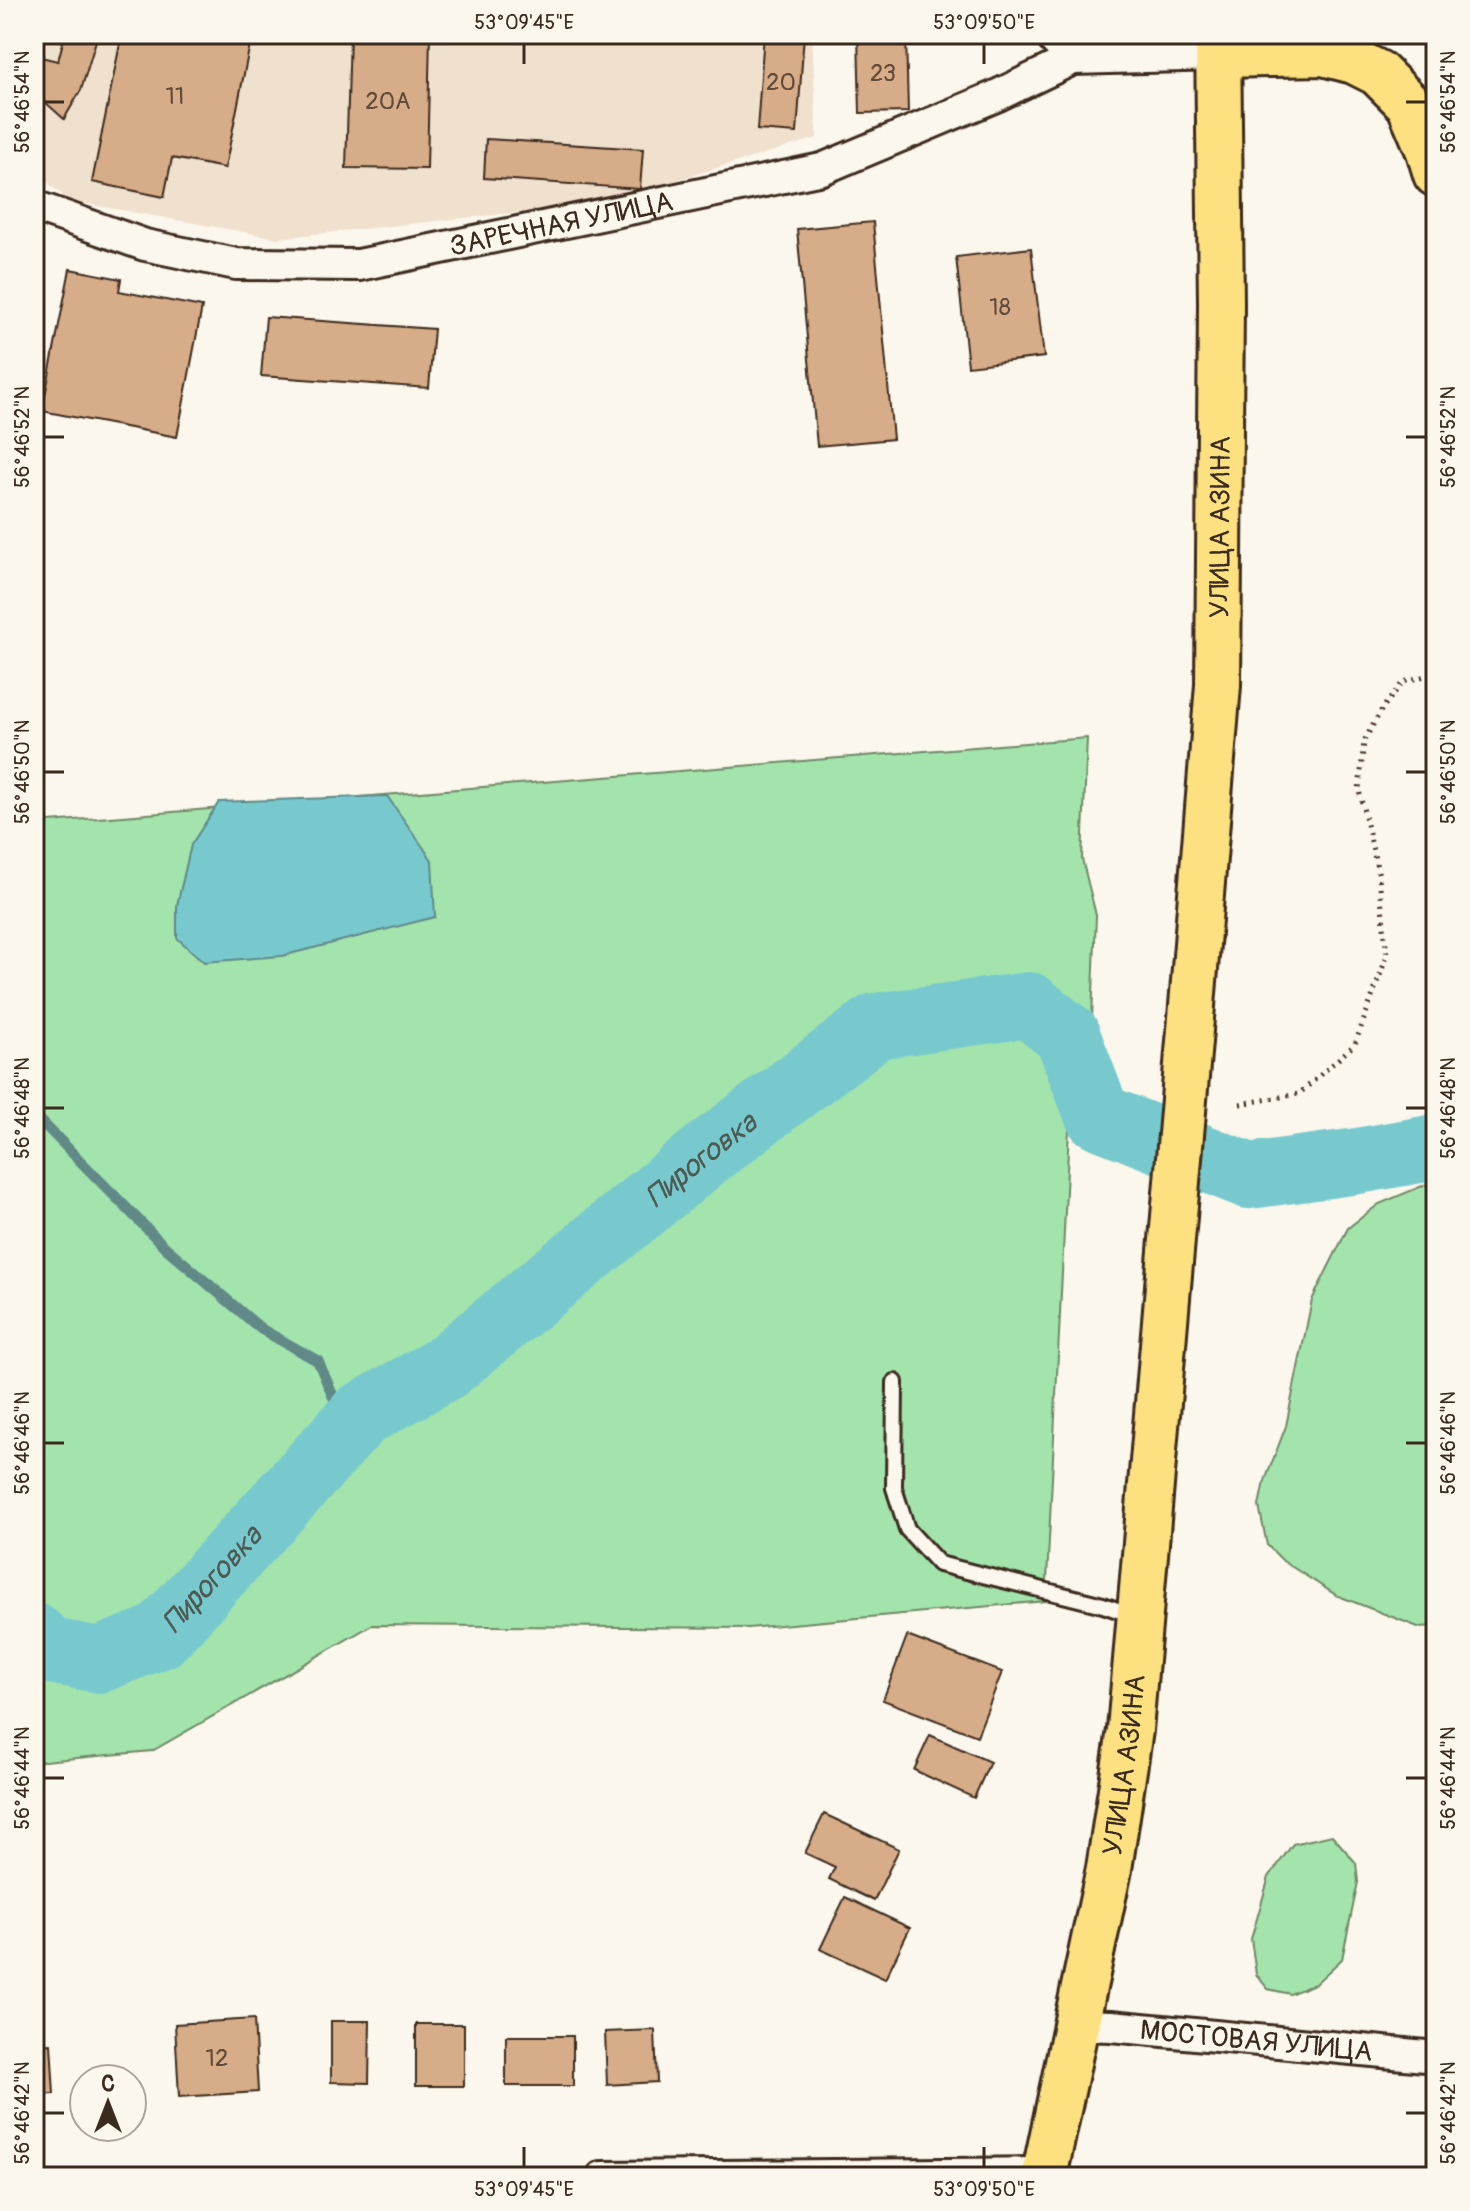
<svg xmlns="http://www.w3.org/2000/svg" width="1470" height="2211" viewBox="0 0 1470 2211" font-family="Pangolin,sans-serif">
  <style>
    .built { fill: #f0e0ce }
    .green { fill: #a3e4ad; stroke: #6f8766; stroke-width: 2 }
    .water { fill: #78c9ce; stroke: #608988; stroke-width: 2 }
    .lines { fill: none; stroke-linecap: round; stroke-linejoin: round }
    .stream { stroke: #608988; stroke-width: 11 }
    .river { stroke: #78c9ce; stroke-width: 66 }
    .building { fill: #d7ac88; stroke: #3b2a1e; stroke-width: 2 }
    .service-casing { stroke: #3b2a1e; stroke-width: 20 }
    .minor-casing { stroke: #3b2a1e; stroke-width: 36 }
    .primary-casing { stroke: #3b2a1e; stroke-width: 50 }
    .path { stroke: #3b2a1e; stroke-width: 5; stroke-dasharray: 2 6; stroke-linecap: butt }
    .service { stroke: #fbf7ec; stroke-width: 14 }
    .minor { stroke: #fbf7ec; stroke-width: 30 }
    .primary { stroke: #fde080; stroke-width: 44 }
    .ticks { fill: none; stroke: #3b2a1e; stroke-width: 3 }
    .labels { text-anchor: middle; stroke-width: 6; stroke-linejoin: round; paint-order: stroke }
    .number-label { font-size: 24px; fill: #624a38 }
    .street-label { font-size: 28px; fill: #3b2a1e; stroke: #fbf7ec }
    .water-label { font-size: 30px; font-style: italic; fill: #4d5a53; stroke: #fbf7ec }
    .neatline { fill: none; stroke: #3b2a1e; stroke-width: 3 }
    .ticks-label { font-size: 20px; text-anchor: middle; fill: #3b2a1e }
  </style>
  <rect width="100%" height="100%" fill="#fbf7ec"/>
  <filter id="ink" filterUnits="userSpaceOnUse"><feTurbulence type="fractalNoise" baseFrequency=".0125" numOctaves="2"/><feDisplacementMap in="SourceGraphic" scale="16" xChannelSelector="R" yChannelSelector="G"/><feConvolveMatrix kernelMatrix="1 2 1 2 8 2 1 2 1" color-interpolation-filters="sRGB"/></filter>
  <g filter="url(#ink)">
    <path class="built" d="M34,34H812L817,138L597,204L278,238L70,201L34,172Z"/>
    <g class="green">
      <path d="M1087,738L1082,859L1096,915L1091,1046L1071,1088L1046,1601L748,1628L372,1625L152,1751L34,1762V819L49,822Z"/>
      <path d="M1427,1184H1436V1626L1418,1627L1336,1595L1283,1561L1267,1545L1259,1506L1263,1486L1286,1426L1312,1300L1348,1228L1379,1204Z"/>
      <path d="M1332,1835L1356,1863L1358,1882L1342,1959L1315,1984L1290,1994L1268,1989L1256,1974L1251,1939L1269,1877L1293,1844Z"/>
    </g>
    <path class="water" d="M387,796L432,860L435,917L282,956L204,962L177,938V905L191,845L219,802Z"/>
    <g class="lines">
      <path class="stream" d="M34,1114L165,1247L261,1329L318,1361L336,1403L361,1415"/>
      <path class="river" id="s1" d="M34,1636L51,1651L99,1660L160,1636L361,1415L445,1368L709,1152L876,1026L1029,1005L1067,1035L1098,1116L1249,1176L1358,1161L1436,1147"/>
    </g>
    <g class="building">
      <path d="M65,34H98L81,90L64,119L44,101L34,117V64L41,57L58,61Z"/>
      <path d="M122,34H252L225,168L172,158L164,197L92,182Z"/>
      <path d="M350,34H430L427,169L346,168Z"/>
      <path d="M764,34H804L797,133L757,130Z"/>
      <path d="M858,34H906L908,112L860,113Z"/>
      <path d="M486,139L643,149L640,189L484,178Z"/>
      <path d="M873,222L893,439L817,446L797,229Z"/>
      <path d="M1031,248L1044,357L968,366L956,257Z"/>
      <path d="M70,269L121,279L119,291L202,307L177,437L42,411Z"/>
      <path d="M266,317L434,329L429,388L261,376Z"/>
      <path d="M907,1636L1002,1672L977,1736L883,1700Z"/>
      <path d="M930,1735L990,1762L974,1798L914,1770Z"/>
      <path d="M824,1814L899,1849L874,1901L829,1879L835,1867L805,1853Z"/>
      <path d="M845,1897L910,1928L885,1979L820,1949Z"/>
      <path d="M254,2019L258,2092L179,2097L175,2024Z"/>
      <path d="M331,2021H370L369,2083L331,2082Z"/>
      <rect x="416" y="2024" width="48" height="62"/>
      <path d="M655,2030L657,2082L607,2085L605,2032Z"/>
      <rect x="506" y="2036" width="67" height="50"/>
      <path d="M51,2044L54,2094L34,2095V2045Z"/>
    </g>
    <g class="lines">
      <g class="service-casing">
        <path id="service" d="M895,1382L894,1488L907,1529L939,1564L1103,1605L1135,1616"/>
      </g>
      <g class="minor-casing">
        <g id="minor">
          <path d="M1049,34L1073,59L1219,55"/>
          <path id="s2" d="M34,206L145,245L236,264L359,265L822,169L996,96L1073,59"/>
          <path id="s3" d="M1075,2025L1111,2026L1436,2057"/>
          <path d="M602,2177L1045,2173"/>
        </g>
      </g>
      <g class="primary-casing">
        <g id="primary">
          <path d="M1219,55L1323,53L1354,61L1378,73L1409,104L1429,151L1436,174"/>
          <path id="s4" d="M1044,2177L1109,1869L1130,1730L1191,1018L1218,685L1221,304L1218,34"/>
        </g>
      </g>
      <path class="path" d="M1240,1104L1299,1094L1355,1044L1387,956L1379,876L1359,790L1364,741L1382,709L1403,682L1436,673"/>
      <use href="#service" class="service"/>
      <use href="#minor" class="minor"/>
      <use href="#primary" class="primary"/>
    </g>
  </g>
  <path class="ticks" d="M524,44V64M984,44V64M44,102H64M1406,102H1426M44,437H64M1406,437H1426M44,772H64M1406,772H1426M44,1108H64M1406,1108H1426M44,1443H64M1406,1443H1426M44,1778H64M1406,1778H1426M44,2113H64M1406,2113H1426M524,2147V2167M984,2147V2167"/>
  <g class="labels">
    <g class="number-label">
      <text x="883" y="81">23</text>
      <text x="781" y="90">20</text>
      <text x="175" y="104">11</text>
      <text x="388" y="109">20А</text>
      <text x="1000" y="315">18</text>
      <text x="217" y="2066">12</text>
    </g>
    <g class="street-label">
      <text dy="10" stroke="none"><textPath href="#s2" startOffset="540">ЗАРЕЧНАЯ УЛИЦА</textPath></text>
      <text dy="10" stroke="none"><textPath href="#s4" startOffset="1662">УЛИЦА АЗИНА</textPath></text>
      <text dy="10" stroke="none"><textPath href="#s4" startOffset="420">УЛИЦА АЗИНА</textPath></text>
      <text dy="10" stroke="none"><textPath href="#s3" startOffset="182">МОСТОВАЯ УЛИЦА</textPath></text>
    </g>
    <g class="water-label">
      <text dy="10" stroke="none"><textPath href="#s1" startOffset="862">Пироговка</textPath></text>
      <text dy="10" stroke="none"><textPath href="#s1" startOffset="214">Пироговка</textPath></text>
    </g>
  </g>
  <rect width="1470" height="2211" fill="none" stroke="#fbf7ec" stroke-width="88"/>
  <g transform="translate(108 2103)"><circle r="38" fill="#fbf7ec" stroke="#aea59a" stroke-width="2"/>
  <path d="M0-6L14 30L0 20L-14 30Z" fill="#3b2a1e"/>
  <text y="-12" font-size="22" font-weight="bold" text-anchor="middle" fill="#3b2a1e">С</text>
  </g>
  <rect x="44" y="44" width="1382" height="2123" class="neatline"/>
  <g class="ticks-label">
    <text x="524" y="29">53°09'45"E</text>
    <text x="984" y="29">53°09'50"E</text>
    <text transform="translate(22 102) rotate(-90)" y="7">56°46'54"N</text>
    <text transform="translate(1448 102) rotate(-90)" y="7">56°46'54"N</text>
    <text transform="translate(22 437) rotate(-90)" y="7">56°46'52"N</text>
    <text transform="translate(1448 437) rotate(-90)" y="7">56°46'52"N</text>
    <text transform="translate(22 772) rotate(-90)" y="7">56°46'50"N</text>
    <text transform="translate(1448 772) rotate(-90)" y="7">56°46'50"N</text>
    <text transform="translate(22 1108) rotate(-90)" y="7">56°46'48"N</text>
    <text transform="translate(1448 1108) rotate(-90)" y="7">56°46'48"N</text>
    <text transform="translate(22 1443) rotate(-90)" y="7">56°46'46"N</text>
    <text transform="translate(1448 1443) rotate(-90)" y="7">56°46'46"N</text>
    <text transform="translate(22 1778) rotate(-90)" y="7">56°46'44"N</text>
    <text transform="translate(1448 1778) rotate(-90)" y="7">56°46'44"N</text>
    <text transform="translate(22 2113) rotate(-90)" y="7">56°46'42"N</text>
    <text transform="translate(1448 2113) rotate(-90)" y="7">56°46'42"N</text>
    <text x="524" y="2196">53°09'45"E</text>
    <text x="984" y="2196">53°09'50"E</text>
  </g>
</svg>
